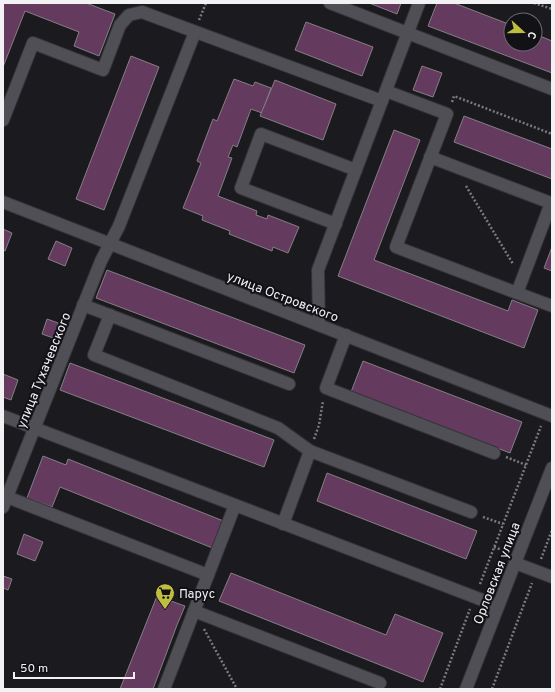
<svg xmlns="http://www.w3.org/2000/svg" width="555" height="692" viewBox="0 0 555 692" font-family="Overpass,sans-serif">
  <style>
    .building { fill: #643b5f; stroke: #847f83 }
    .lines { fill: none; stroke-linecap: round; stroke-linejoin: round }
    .minor-casing { stroke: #353438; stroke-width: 14 }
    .path { stroke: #7b7a7e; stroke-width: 2.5; stroke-dasharray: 2 2; stroke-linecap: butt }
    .minor { stroke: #504f55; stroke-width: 12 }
    .labels { text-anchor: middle; stroke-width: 4; stroke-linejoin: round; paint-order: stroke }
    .street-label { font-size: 13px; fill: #f2f1f4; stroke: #121116 }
    .poi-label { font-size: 13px; fill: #f2f1f4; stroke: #121116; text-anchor: start }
  </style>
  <rect width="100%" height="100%" fill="#1b1a1f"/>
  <g class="building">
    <path d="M3,3H86L115,14L99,56L74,46L79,32L25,11L3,67Z"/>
    <path d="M369,3H401L397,14Z"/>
    <path d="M437,3H454L511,25V44H535V34L552,41V73L428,26Z"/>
    <path d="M306,22L373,47L362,76L295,50Z"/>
    <path d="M131,56L159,67L104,210L76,199Z"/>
    <path d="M422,66L442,73L433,97L413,90Z"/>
    <path d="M234,79L253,86L255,82L271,88L262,113L251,109L237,147L233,145L228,157L232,158L218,196L257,211L256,215L267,219L268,215L299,227L288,253L273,247L272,251L229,234L230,231L202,220L203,216L183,208L201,163L197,161L213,119L217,121Z"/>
    <path d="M275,80L336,104L323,140L260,116Z"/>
    <path d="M464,116L552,149V179L454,142Z"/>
    <path d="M394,130L420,140L374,260L508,311L512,300L538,310L524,348L338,276Z"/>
    <path d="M3,229L12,233L5,251L3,250Z"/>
    <path d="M56,241L72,248L65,266L48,259Z"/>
    <path d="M552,247V271L544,268Z"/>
    <path d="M107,270L305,345L294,373L96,298Z"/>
    <path d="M47,319L61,324L56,339L42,334Z"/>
    <path d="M363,361L522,422L510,453L351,392Z"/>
    <path d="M70,363L274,440L264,467L60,390Z"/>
    <path d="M3,374L18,380L11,400L3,397Z"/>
    <path d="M43,456L66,465L68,459L226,522L215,549L60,487L52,507L27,498Z"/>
    <path d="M327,473L477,531L466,559L317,501Z"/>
    <path d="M24,534L43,542L35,561L17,554Z"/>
    <path d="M231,573L386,635L395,614L443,633L423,682L219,601Z"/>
    <path d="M3,576L12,579L8,590L3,588Z"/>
    <path d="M157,596L185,606L177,625L153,689H120Z"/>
  </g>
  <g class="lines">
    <g class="minor-casing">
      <g id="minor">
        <path d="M330,3L552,89"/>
        <path d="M386,91L447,114L396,247L517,293L551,203L430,157"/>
        <path d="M3,120L33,43L103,70L120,25L129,15L142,12L382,101"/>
        <path d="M3,202L552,416"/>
        <path d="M336,224L241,188L261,134L356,170"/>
        <path d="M517,293L552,306"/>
        <path d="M83,305L289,384"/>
        <path d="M110,315L94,355L278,428L310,451L471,512"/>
        <path d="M319,325L318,270L419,3"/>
        <path d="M346,335L326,388L494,453"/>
        <path d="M3,416L498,606"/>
        <path d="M7,497L208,575"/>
        <path d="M3,507L101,261L119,226L195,32"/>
        <path d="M283,524L310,451"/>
        <path d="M515,563L552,577"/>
        <path d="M194,611L380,683"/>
        <path d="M164,689L235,505"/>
        <path d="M466,689L552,468"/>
      </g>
    </g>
    <g class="path">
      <path d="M534,3L552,9"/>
      <path d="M199,20L206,3"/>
      <path d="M452,102L454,96L552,134"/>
      <path d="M466,186L513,264"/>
      <path d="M314,439L319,425L323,401"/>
      <path d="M506,457L526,465"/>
      <path d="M483,517L503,524"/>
      <path d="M494,547L505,551"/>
      <path d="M541,559L552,530"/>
      <path d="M480,584L541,426"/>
      <path d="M204,629L237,689"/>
      <path d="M440,689L470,609"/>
      <path d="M492,689L532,583"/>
    </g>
    <use href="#minor" class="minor"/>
  </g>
  <defs>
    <g id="supermarket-pin" transform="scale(1)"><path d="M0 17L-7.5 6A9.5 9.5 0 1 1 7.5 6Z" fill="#c0be40" stroke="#121116"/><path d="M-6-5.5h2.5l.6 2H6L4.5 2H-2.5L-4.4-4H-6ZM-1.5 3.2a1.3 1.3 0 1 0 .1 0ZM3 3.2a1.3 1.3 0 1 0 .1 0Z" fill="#111"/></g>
  </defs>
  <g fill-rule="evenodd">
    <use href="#supermarket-pin" x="165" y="593"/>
  </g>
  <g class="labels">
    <g class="street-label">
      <text transform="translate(283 296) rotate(21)" y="5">улица Островского</text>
      <text transform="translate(43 370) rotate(-68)" y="5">улица Тухачевского</text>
      <text transform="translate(496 573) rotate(-69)" y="5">Орловская улица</text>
    </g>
    <g class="poi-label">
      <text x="179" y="598">Парус</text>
    </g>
  </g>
  <rect width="555" height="692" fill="none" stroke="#f2f1f4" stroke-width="8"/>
  <g transform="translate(523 32) rotate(111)"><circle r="19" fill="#121116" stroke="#6c6b6f"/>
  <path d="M0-3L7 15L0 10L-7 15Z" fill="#c0be40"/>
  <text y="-6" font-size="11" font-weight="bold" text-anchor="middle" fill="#f2f1f4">С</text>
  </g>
  <path d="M14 672v6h120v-6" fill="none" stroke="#f2f1f4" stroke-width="2"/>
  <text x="20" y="672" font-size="12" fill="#f2f1f4" stroke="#121116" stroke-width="3" paint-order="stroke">50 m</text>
</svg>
